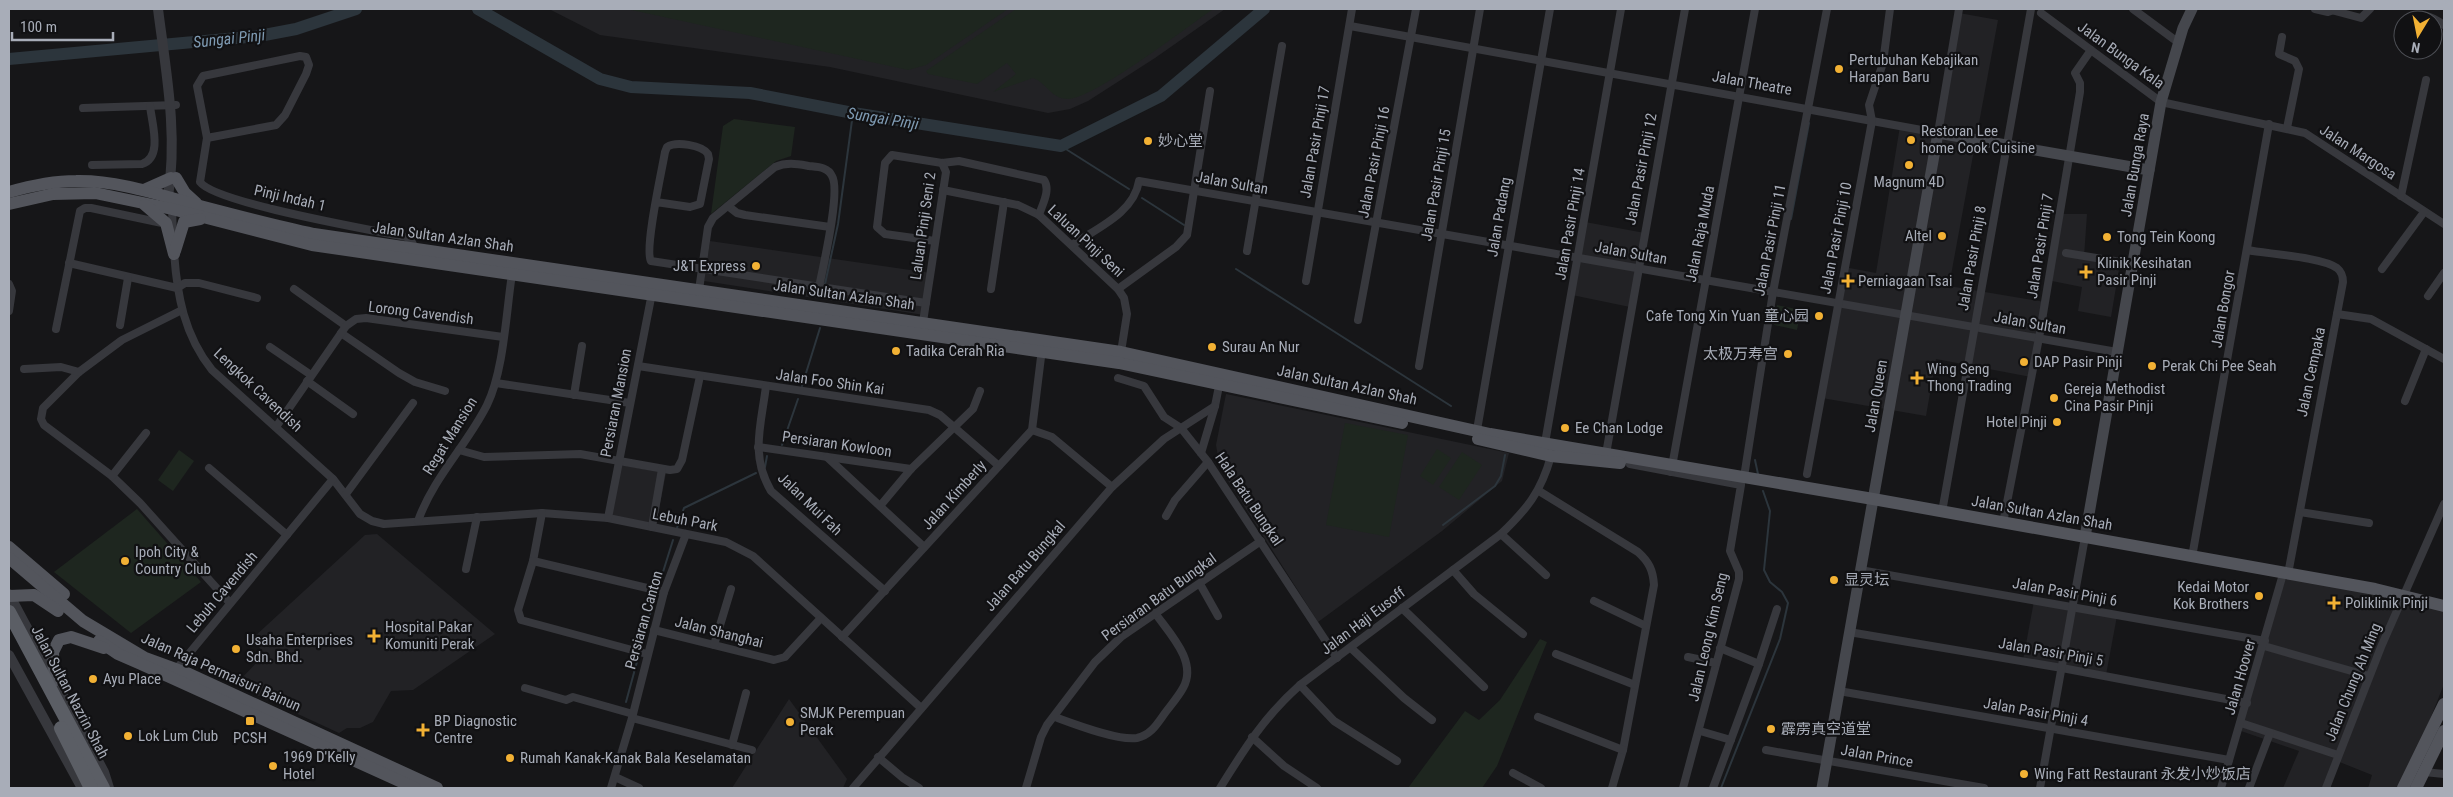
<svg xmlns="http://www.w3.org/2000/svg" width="2453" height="797" viewBox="0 0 2453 797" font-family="'Roboto Condensed','Noto Sans SC',sans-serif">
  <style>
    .built { fill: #222225 }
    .green { fill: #1e261f }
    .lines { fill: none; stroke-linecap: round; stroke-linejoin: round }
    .stream { stroke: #2c353c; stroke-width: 2 }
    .river { stroke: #2c353c; stroke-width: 12 }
    .minor { stroke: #37383d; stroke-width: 8 }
    .tertiary { stroke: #37383d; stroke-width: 10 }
    .secondary { stroke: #45474d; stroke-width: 11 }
    .primary { stroke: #53555c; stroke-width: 12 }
    .trunk { stroke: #5b5e65; stroke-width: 14 }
    .poi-dot { fill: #f2b134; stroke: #111113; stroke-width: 2 }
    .labels { text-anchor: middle; stroke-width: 4.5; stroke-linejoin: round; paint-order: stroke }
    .street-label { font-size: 15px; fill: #a8adb8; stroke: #111113 }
    .poi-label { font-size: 15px; fill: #a8adb8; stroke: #111113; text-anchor: start }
    .water-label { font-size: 16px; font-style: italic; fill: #7f9bb3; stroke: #111113 }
  </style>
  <rect width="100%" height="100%" fill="#161618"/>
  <g class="built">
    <path d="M549,9H1225L1155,58L1088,101L1070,109L1048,113L830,67L600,35Z"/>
    <path d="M1959,13L1998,20L1949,286L2045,302L2031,377L1936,359L1926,416L1822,398L1844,267L1876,273L1900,126L1938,134Z"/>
    <path d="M2062,214H2087L2084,257L2120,263L2111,317L2078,311L2082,287L2052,281Z"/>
    <path d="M1585,222L1645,233L1630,307L1572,295Z"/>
    <path d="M710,241L931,273L924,315L704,281Z"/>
    <path d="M1226,394L1509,453L1502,481L1442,531L1318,622L1220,468L1216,445Z"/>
    <path d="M621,465L666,473L656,525L612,516Z"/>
    <path d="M377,534L495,634L413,690L391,691L373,722L360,728H347L339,733L235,685L264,655L253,638L365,535Z"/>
    <path d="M2285,574L2444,605V684L2403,788H2368L2372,775L2337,761L2326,788H2283L2299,751L2241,731Z"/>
    <path d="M2034,601L2117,616L2106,675L2023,660Z"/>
    <path d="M789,699L847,779L843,788H732Z"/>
  </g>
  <g class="green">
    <path d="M627,9H1008L926,65L908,70Z"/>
    <path d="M1016,9H1213C1186,28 1095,98 1068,99C1051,99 1046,82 1033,78L993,92L1016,74L1007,63L977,84L928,74L926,71Z"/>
    <path d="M734,119L795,127L791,156L776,161L711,214L723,126Z"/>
    <path d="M1777,305L1801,310L1797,330L1774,325Z"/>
    <path d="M1345,423L1408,435L1389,537L1326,525Z"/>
    <path d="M1437,449L1451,458L1433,485L1420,476Z"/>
    <path d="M179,450L194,461L173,491L158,480Z"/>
    <path d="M1462,452L1482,465L1459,500L1439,487Z"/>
    <path d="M137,509L201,582L131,633L54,572Z"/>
    <path d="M1540,639L1547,642L1497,766L1482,788H1408L1465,711L1479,720L1500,700Z"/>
  </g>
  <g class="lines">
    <g class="stream">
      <path d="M1061,146L1129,189"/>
      <path d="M1142,198L1184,225"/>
      <path d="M1791,219L1809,123"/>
      <path d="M1236,269L1451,406"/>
      <path d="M825,284L838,224L853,113"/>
      <path d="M802,386L820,328"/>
      <path d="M782,445L798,399"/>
      <path d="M1755,460L1758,474"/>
      <path d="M765,467L767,456"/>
      <path d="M1443,525L1495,486L1501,476L1505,455"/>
      <path d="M677,528L684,508L756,473"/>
      <path d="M658,588L673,540"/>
      <path d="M640,648L655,597"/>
      <path d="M626,702L638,658"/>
      <path d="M1721,788L1780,639L1788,603L1782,592L1770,582L1764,570L1770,511L1763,491"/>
    </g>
    <g class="river">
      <path d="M478,9L600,79L631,87L750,93L853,113L1061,146L1161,96L1264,9"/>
      <path d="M9,59L259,36L296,29L356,9"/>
    </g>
    <g class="minor">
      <path d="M2133,9L2179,43"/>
      <path d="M2315,9L2328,12L2337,9"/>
      <path d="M2335,11L2361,18L2370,9"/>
      <path d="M2041,13L2161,102L2305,133L2444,224"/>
      <path d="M2405,20C2420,11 2431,16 2444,25"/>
      <path d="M1350,26C1546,61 1742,96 1938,133L1959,9"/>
      <path d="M2282,37L2279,54L2295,61L2299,69L2287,128"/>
      <path d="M83,108L176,105"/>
      <path d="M207,138L276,125L285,115L306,74L309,65L306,57L300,56L203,76L197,86L207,138L200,182C215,203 373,230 406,237L412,242L415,249"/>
      <path d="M92,165L142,164C163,157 152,124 150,106"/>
      <path d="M943,190L1018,205L1039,215L1118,289L1124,298L1127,314L1121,352"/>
      <path d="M2401,196L2426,80"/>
      <path d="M656,202L690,207L700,204L709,159L708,154C702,145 676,141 667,147L665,152C662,170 644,250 651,261L926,303"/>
      <path d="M728,206L737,213L745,215L830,227"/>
      <path d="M172,209L173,235"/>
      <path d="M935,241L885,234L877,227L885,163L892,155L942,163L959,161L1044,180C1051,190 1042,205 1039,215"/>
      <path d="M1072,245C1097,228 1134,213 1139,181L2117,352"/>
      <path d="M2247,250C2268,254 2322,257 2337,268C2342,272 2343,277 2343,282L2288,574"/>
      <path d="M1247,251L1282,46"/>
      <path d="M174,252C177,295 184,335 212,370L333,479L360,514L372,521L384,524L542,513L608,518L726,542L753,556L920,707"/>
      <path d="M2066,253L2133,264"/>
      <path d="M69,263L177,288L185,283H199L257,298"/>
      <path d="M2382,269L2424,212"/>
      <path d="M1306,281L1352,9"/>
      <path d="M9,284L12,291L9,311"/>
      <path d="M294,289L346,326"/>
      <path d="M991,289L1004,202"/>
      <path d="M1118,289L1176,247L1187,235L1210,91"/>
      <path d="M699,290L708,227L713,218L775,167C787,162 797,164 809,166C818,167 828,167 832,176C841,191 823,267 819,287"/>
      <path d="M2428,296L2444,273"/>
      <path d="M182,310L122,340L79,372L43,408L41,419L44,425L112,476L140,503L230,603"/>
      <path d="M2337,314L2371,319L2444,359"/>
      <path d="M1358,320L1416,9"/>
      <path d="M923,322L946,172L942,163"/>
      <path d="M120,325L128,278"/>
      <path d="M56,329L80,211L85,208H91L162,223"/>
      <path d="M341,333L399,373L415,382L445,391"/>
      <path d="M270,347L311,375"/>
      <path d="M638,366L929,410L940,415L999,466"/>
      <path d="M1419,366L1480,9"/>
      <path d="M24,369L61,367L79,372"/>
      <path d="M1118,378L1144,386L1164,417L1181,428L1208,462L1337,658"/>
      <path d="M307,381L353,414"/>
      <path d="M496,383L630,403"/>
      <path d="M766,386C761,426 750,455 771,491L885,591"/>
      <path d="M574,395L582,346"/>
      <path d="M2405,401L2426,349"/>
      <path d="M276,427L346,326L356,319L366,318L503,337"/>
      <path d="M1032,430L1052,437L1112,487"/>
      <path d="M1477,430L1550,9"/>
      <path d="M1545,443L1621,9"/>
      <path d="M758,447L911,469"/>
      <path d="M459,450L484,457L580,454L670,470L677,469L682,460L700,376"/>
      <path d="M1201,453L1215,406L1220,381"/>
      <path d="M1606,454L1685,9"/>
      <path d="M827,457L924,547"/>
      <path d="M1630,464L1741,485L1730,551L1739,572V579L1683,788"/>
      <path d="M209,468L287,535"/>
      <path d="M1671,472L1755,9"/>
      <path d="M1807,474L1872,121L1869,105L1883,63L1890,9"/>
      <path d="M112,476L146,433"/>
      <path d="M1744,477L1773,292L1827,9"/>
      <path d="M1539,491L1638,552C1649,562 1653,570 1654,585L1623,750L1612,788"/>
      <path d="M346,494L413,403"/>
      <path d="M880,506L911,469L973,409L980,391"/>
      <path d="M1942,512L2031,9"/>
      <path d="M2300,512L2369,523"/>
      <path d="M542,513L533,561L518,610L521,620L647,654"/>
      <path d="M1166,516L1175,500L1208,462"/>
      <path d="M608,518L652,293"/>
      <path d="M418,521C433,478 467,445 487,405C504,370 506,313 512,274"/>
      <path d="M2003,523L2039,338L2080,92V83L2075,73L2091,50"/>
      <path d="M652,527L662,469"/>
      <path d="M1501,534L1546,575"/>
      <path d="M2192,557L2269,124"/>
      <path d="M533,561L664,592"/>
      <path d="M466,569L477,517"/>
      <path d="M1453,570L1474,594L1523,634"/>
      <path d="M1860,570L2265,641"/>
      <path d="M1200,584L1218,616"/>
      <path d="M1594,601L1646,626"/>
      <path d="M1402,608L1484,687"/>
      <path d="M654,630L774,660L785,657L821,618"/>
      <path d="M1849,632L2062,668L2247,703"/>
      <path d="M842,637L1032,430L1042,349"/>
      <path d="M714,645L731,589"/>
      <path d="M2264,646L2369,676"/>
      <path d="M1351,648L1404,698L1432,720"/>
      <path d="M1556,654L1635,685"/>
      <path d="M1688,657L1716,663"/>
      <path d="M1759,664L1777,609"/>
      <path d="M178,667L333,479"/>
      <path d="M1300,685L1334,721L1397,761"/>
      <path d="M525,688L566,700L573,697L633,714"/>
      <path d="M1839,691L2229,760"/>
      <path d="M1055,717C1074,724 1118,741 1137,738C1151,735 1157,724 1165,713C1171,705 1178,697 1183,688C1198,662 1170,634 1155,613"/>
      <path d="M1538,717L1623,750"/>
      <path d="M632,718L752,750"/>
      <path d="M2241,723L2338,755"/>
      <path d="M1700,731L1731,740"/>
      <path d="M1252,737L1284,766L1317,788"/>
      <path d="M732,745L746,693"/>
      <path d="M1766,750L1984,788"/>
      <path d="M878,757L903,778L919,788"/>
      <path d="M2424,772L2444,774"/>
      <path d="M1513,773L1541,788"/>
      <path d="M615,777L639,788"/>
      <path d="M611,788L632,718L664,592L686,534"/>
      <path d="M853,788L1112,487L1164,439L1215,406"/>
      <path d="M1026,788L1041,737L1047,725L1095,662L1121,637L1261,541"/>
      <path d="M1220,788C1245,748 1264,717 1300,685L1501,534C1527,509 1541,492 1551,456"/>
      <path d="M1713,788L1759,664L1720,648"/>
      <path d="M2040,788L2085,537"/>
      <path d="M2221,788L2283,574"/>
      <path d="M2249,788L2270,733"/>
      <path d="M2326,788L2381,647L2444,504"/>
    </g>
    <g class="tertiary">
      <path d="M158,9C166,72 178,133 168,197L170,203"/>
      <path d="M9,594L104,772L109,788"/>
      <path d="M9,655L82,788"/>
    </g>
    <g class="secondary">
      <path d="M2085,537L2161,102L2183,28L2192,9"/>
      <path d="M1822,788L1938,133L2149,170"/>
    </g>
    <g class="primary">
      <path d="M176,178L185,193L196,203"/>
      <path d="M144,190L171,178"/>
      <path d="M9,192C30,186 54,181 76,181C118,180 160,195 200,206C238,216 276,226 314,234L1121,352L1490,434L1873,499L2375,589L2444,606"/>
      <path d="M9,204L53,194L95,193L172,209L312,245L1119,363L1402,423"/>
      <path d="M145,205L166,223L174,254"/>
      <path d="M175,251L184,222L200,219"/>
      <path d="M1478,439L1551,456L1620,463"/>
      <path d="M9,547L64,594"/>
      <path d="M9,558L83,621L145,658L189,674L437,788"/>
      <path d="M9,596L34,595L58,611"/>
      <path d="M99,641L118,654L141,664L415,788"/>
      <path d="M54,681L53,652L59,640L71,637L104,648"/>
      <path d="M2403,788L2444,704"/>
      <path d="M2416,788L2444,731"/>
    </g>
    <g class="trunk">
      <path d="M9,612L103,788"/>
      <path d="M61,728L91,788"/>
    </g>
  </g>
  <g class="poi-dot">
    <circle cx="1839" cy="69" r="5"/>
    <circle cx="1911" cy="140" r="5"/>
    <circle cx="1148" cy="141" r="5"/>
    <circle cx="1909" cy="165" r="5"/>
    <circle cx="1942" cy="236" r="5"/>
    <circle cx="2107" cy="237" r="5"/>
    <circle cx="756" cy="266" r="5"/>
    <path d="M2083.5 264.5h5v5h5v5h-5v5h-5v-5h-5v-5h5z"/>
    <path d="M1845.5 273.5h5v5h5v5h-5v5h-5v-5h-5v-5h5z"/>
    <circle cx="1819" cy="316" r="5"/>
    <circle cx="1212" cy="347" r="5"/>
    <circle cx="896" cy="351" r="5"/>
    <circle cx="1788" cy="354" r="5"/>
    <circle cx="2024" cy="362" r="5"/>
    <circle cx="2152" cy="366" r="5"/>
    <path d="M1914.5 370.5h5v5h5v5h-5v5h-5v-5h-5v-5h5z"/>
    <circle cx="2054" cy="398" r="5"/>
    <circle cx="2057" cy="422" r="5"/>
    <circle cx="1565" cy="428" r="5"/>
    <circle cx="125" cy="561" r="5"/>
    <circle cx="1834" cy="580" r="5"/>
    <circle cx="2259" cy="596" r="5"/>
    <path d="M2331.5 595.5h5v5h5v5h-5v5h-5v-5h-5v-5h5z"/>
    <path d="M371.5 628.5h5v5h5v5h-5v5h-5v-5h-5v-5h5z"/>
    <circle cx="236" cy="649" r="5"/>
    <circle cx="93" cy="679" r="5"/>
    <rect x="245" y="716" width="10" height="10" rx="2.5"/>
    <circle cx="790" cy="722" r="5"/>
    <circle cx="1771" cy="729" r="5"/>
    <path d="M420.5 722.5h5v5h5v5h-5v5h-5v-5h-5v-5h5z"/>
    <circle cx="128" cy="736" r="5"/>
    <circle cx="510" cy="758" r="5"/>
    <circle cx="273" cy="766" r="5"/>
    <circle cx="2024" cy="774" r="5"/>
  </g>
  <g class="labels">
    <g class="street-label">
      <text transform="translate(2121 55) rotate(36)" y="5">Jalan Bunga Kala</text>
      <text transform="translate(1752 83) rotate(10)" y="5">Jalan Theatre</text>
      <text transform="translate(1315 142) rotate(-80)" y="5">Jalan Pasir Pinji 17</text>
      <text transform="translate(2358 152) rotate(33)" y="5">Jalan Margosa</text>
      <text transform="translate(1374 162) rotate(-79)" y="5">Jalan Pasir Pinji 16</text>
      <text transform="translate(2135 165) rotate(-80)" y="5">Jalan Bunga Raya</text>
      <text transform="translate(1641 169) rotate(-79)" y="5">Jalan Pasir Pinji 12</text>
      <text transform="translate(1232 183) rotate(10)" y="5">Jalan Sultan</text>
      <text transform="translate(1436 185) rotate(-80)" y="5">Jalan Pasir Pinji 15</text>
      <text transform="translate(290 198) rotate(13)" y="5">Pinji Indah 1</text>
      <text transform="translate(1499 217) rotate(-80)" y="5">Jalan Padang</text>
      <text transform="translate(1570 224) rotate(-80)" y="5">Jalan Pasir Pinji 14</text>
      <text transform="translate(923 226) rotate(-82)" y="5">Laluan Pinji Seni 2</text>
      <text transform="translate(1700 234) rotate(-79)" y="5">Jalan Raja Muda</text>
      <text transform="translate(443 237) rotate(8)" y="5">Jalan Sultan Azlan Shah</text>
      <text transform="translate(1836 238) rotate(-79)" y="5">Jalan Pasir Pinji 10</text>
      <text transform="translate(1770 240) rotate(-79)" y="5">Jalan Pasir Pinji 11</text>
      <text transform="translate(1086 241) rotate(43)" y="5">Laluan Pinji Seni</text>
      <text transform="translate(2040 246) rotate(-81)" y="5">Jalan Pasir Pinji 7</text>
      <text transform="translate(1631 253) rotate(10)" y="5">Jalan Sultan</text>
      <text transform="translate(1972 258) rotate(-80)" y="5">Jalan Pasir Pinji 8</text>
      <text transform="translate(844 295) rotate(8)" y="5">Jalan Sultan Azlan Shah</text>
      <text transform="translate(2223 309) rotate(-80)" y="5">Jalan Bongor</text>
      <text transform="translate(421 313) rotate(7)" y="5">Lorong Cavendish</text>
      <text transform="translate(2030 323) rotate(10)" y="5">Jalan Sultan</text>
      <text transform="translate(2311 372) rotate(-78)" y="5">Jalan Cempaka</text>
      <text transform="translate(830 382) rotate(8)" y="5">Jalan Foo Shin Kai</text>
      <text transform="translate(1347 385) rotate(12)" y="5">Jalan Sultan Azlan Shah</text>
      <text transform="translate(258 390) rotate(43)" y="5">Lengkok Cavendish</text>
      <text transform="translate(1876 396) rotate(-80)" y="5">Jalan Queen</text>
      <text transform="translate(616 403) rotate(-79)" y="5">Persiaran Mansion</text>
      <text transform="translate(450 436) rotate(-58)" y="5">Regat Mansion</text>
      <text transform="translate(837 444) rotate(8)" y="5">Persiaran Kowloon</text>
      <text transform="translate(954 495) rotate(-48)" y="5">Jalan Kimberly</text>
      <text transform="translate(1249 499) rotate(56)" y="5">Hala Batu Bungkal</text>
      <text transform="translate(810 504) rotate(44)" y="5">Jalan Mui Fah</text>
      <text transform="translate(2042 513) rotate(10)" y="5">Jalan Sultan Azlan Shah</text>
      <text transform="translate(685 520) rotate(11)" y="5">Lebuh Park</text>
      <text transform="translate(1025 566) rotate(-49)" y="5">Jalan Batu Bungkal</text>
      <text transform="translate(222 592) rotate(-50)" y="5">Lebuh Cavendish</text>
      <text transform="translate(2065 592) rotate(10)" y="5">Jalan Pasir Pinji 6</text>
      <text transform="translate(1159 597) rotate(-36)" y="5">Persiaran Batu Bungkal</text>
      <text transform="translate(644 620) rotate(-74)" y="5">Persiaran Canton</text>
      <text transform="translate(1363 621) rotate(-37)" y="5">Jalan Haji Eusoff</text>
      <text transform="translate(719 632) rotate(14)" y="5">Jalan Shanghai</text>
      <text transform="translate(1708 637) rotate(-77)" y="5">Jalan Leong Kim Seng</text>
      <text transform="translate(2051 652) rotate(10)" y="5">Jalan Pasir Pinji 5</text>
      <text transform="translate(221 672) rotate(24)" y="5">Jalan Raja Permaisuri Bainun</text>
      <text transform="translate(2240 677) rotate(-74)" y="5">Jalan Hoover</text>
      <text transform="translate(2353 682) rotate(-68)" y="5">Jalan Chung Ah Ming</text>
      <text transform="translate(70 692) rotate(62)" y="5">Jalan Sultan Nazrin Shah</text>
      <text transform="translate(2036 712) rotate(10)" y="5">Jalan Pasir Pinji 4</text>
      <text transform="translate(1877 756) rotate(10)" y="5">Jalan Prince</text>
    </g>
    <g class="poi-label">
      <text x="1849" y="65">Pertubuhan Kebajikan<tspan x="1849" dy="17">Harapan Baru</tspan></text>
      <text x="1921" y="136">Restoran Lee<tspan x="1921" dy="17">home Cook Cuisine</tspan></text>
      <text x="1158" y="146">妙心堂</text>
      <text x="1909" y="187" text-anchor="middle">Magnum 4D</text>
      <text x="1932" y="241" text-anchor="end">Altel</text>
      <text x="2117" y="242">Tong Tein Koong</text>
      <text x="2097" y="268">Klinik Kesihatan<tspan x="2097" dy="17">Pasir Pinji</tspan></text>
      <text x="746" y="271" text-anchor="end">J&amp;T Express</text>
      <text x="1858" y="286">Perniagaan Tsai</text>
      <text x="1809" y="321" text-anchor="end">Cafe Tong Xin Yuan 童心园</text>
      <text x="1222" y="352">Surau An Nur</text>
      <text x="906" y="356">Tadika Cerah Ria</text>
      <text x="1778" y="359" text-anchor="end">太极万寿宫</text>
      <text x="2034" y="367">DAP Pasir Pinji</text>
      <text x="2162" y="371">Perak Chi Pee Seah</text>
      <text x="1927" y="374">Wing Seng<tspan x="1927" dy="17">Thong Trading</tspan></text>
      <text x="2064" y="394">Gereja Methodist<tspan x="2064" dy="17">Cina Pasir Pinji</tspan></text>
      <text x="2047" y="427" text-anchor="end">Hotel Pinji</text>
      <text x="1575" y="433">Ee Chan Lodge</text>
      <text x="135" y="557">Ipoh City &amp;<tspan x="135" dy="17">Country Club</tspan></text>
      <text x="1844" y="585">显灵坛</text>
      <text x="2249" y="592" text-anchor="end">Kedai Motor<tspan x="2249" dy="17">Kok Brothers</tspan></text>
      <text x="2345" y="608">Poliklinik Pinji</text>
      <text x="385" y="632">Hospital Pakar<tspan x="385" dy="17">Komuniti Perak</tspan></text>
      <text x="246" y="645">Usaha Enterprises<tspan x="246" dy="17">Sdn. Bhd.</tspan></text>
      <text x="103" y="684">Ayu Place</text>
      <text x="800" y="718">SMJK Perempuan<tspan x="800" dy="17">Perak</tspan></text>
      <text x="434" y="726">BP Diagnostic<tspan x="434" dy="17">Centre</tspan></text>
      <text x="1781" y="734">霹雳真空道堂</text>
      <text x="138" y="741">Lok Lum Club</text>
      <text x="250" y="743" text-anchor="middle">PCSH</text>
      <text x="283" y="762">1969 D'Kelly<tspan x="283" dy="17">Hotel</tspan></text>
      <text x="520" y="763">Rumah Kanak-Kanak Bala Keselamatan</text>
      <text x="2034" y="779">Wing Fatt Restaurant 永发小炒饭店</text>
    </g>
    <g class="water-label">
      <text transform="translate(229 38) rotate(-6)" y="6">Sungai Pinji</text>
      <text transform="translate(883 118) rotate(9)" y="6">Sungai Pinji</text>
    </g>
  </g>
  <rect width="2453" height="797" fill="none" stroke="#a8adb8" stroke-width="20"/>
  <g transform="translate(2418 35) rotate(190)"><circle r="24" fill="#111113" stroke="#4d4f55"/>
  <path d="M0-4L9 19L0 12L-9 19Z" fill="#f2b134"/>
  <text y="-8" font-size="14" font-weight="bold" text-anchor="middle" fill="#a8adb8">N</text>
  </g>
  <path d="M12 32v8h101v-8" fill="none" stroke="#a8adb8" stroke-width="2.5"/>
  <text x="20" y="32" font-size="15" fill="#a8adb8" stroke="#111113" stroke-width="4" paint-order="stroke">100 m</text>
</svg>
